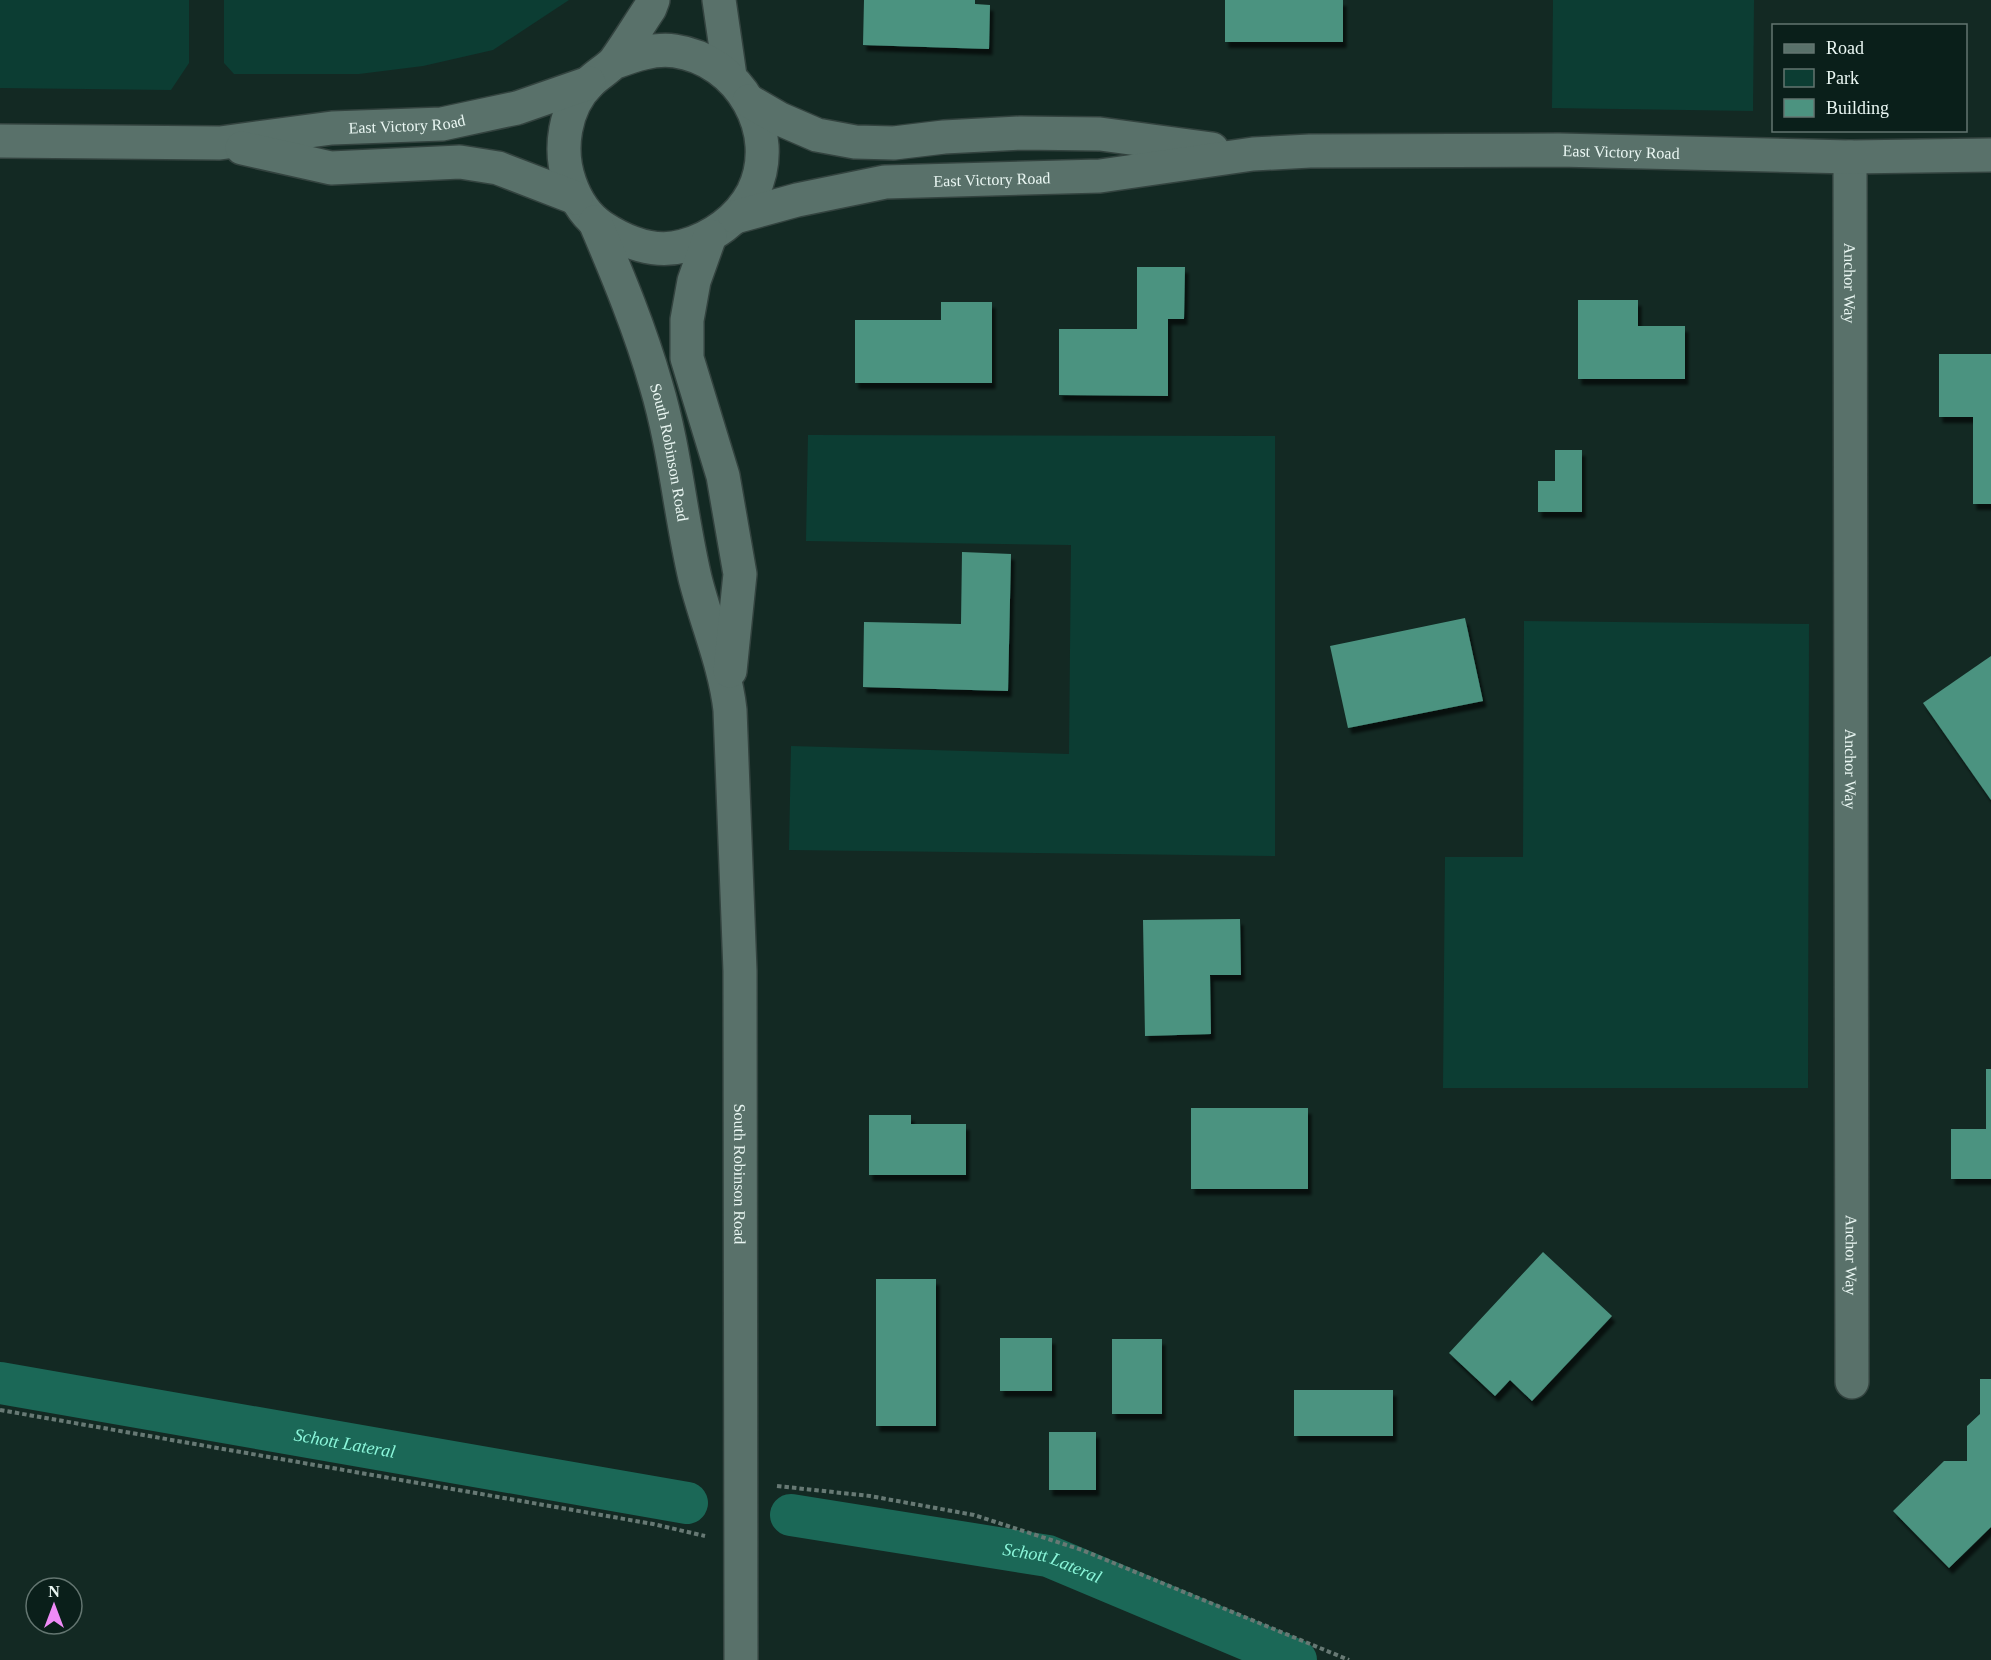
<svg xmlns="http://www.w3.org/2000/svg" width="1991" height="1660" viewBox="0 0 1991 1660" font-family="'Times New Roman',serif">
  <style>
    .green { fill: #0c3d33 }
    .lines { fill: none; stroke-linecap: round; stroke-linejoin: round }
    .canal { stroke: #1b6857; stroke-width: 42 }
    .building { fill: #4c9380; filter: url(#shadow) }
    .minor-casing { stroke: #33433f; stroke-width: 36 }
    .tertiary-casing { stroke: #33433f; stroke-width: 36 }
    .path { stroke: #677974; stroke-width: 4; stroke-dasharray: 4.5 3; stroke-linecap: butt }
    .minor { stroke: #59716a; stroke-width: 33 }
    .tertiary { stroke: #59716a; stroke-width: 33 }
    .labels { text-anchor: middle; stroke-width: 5; stroke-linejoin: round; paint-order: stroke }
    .street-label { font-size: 16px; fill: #e9f6f2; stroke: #0a1f1a }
    .water-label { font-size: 18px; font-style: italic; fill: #8bf6da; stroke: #0a1f1a }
  </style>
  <defs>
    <filter id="shadow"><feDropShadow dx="3.5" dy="6" stdDeviation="1.5" flood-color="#0009"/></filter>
  </defs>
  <rect width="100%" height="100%" fill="#132923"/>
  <g class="green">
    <path d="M0,0H189V63L171,90L0,88Z"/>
    <path d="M224,0H569L493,50L423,66L359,74H234L224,63Z"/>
    <path d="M1553,0H1754L1753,111L1552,108Z"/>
    <path d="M808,435L1275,436V856L789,850L791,746L1069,754L1071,545L806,541Z"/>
    <path d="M1524,621L1809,624L1808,1088H1443L1445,857H1523Z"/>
  </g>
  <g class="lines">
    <g class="canal">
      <path id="s1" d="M0,1383L687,1503"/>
      <path id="s2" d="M791,1515L1048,1556L1296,1660"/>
    </g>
  </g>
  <g class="building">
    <path d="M864,0H975V4L990,5L989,49L863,45Z"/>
    <rect x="1225" y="0" width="118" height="42"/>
    <path d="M1137,267H1185L1184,319H1168V396L1059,395V329H1137Z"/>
    <path d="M1578,300H1638V326H1685V379H1578Z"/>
    <path d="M941,302H992V383H855V320H941Z"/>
    <path d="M1939,354H1991V504H1973V417H1939Z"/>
    <path d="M1555,450H1582V512H1538V481H1555Z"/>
    <path d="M962,552L1011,554L1008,691L863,687L864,622L961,624Z"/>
    <path d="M1465,618L1483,701L1348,728L1330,646Z"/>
    <path d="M1991,656V800L1923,703Z"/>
    <path d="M1240,919L1241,975H1210L1211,1034L1145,1036L1143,920Z"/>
    <path d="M1986,1069H1991V1179H1951V1129H1986Z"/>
    <rect x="1191" y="1108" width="117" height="81"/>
    <path d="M869,1115H911V1124H966V1175H869Z"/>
    <path d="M1543,1252L1612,1316L1532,1401L1510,1380L1495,1396L1449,1353Z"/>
    <rect x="876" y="1279" width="60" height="147"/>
    <rect x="1000" y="1338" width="52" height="53"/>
    <rect x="1112" y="1339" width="50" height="75"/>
    <path d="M1980,1379H1991V1527L1949,1568L1893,1511L1944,1461H1967V1426L1980,1414Z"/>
    <rect x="1294" y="1390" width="99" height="46"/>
    <rect x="1049" y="1432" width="47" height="58"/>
  </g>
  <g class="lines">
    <g class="minor-casing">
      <g id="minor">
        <path id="s3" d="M1850,157L1852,1382"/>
      </g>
    </g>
    <g class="tertiary-casing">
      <g id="tertiary">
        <path d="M719,0L730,76"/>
        <path d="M613,63C632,56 653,48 675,51C739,60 782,132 753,192C739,219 712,238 683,246C655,254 625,242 602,227C587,217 576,200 570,183C558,150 564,107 590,82C598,74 608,69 615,61C627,44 638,26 650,8L653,0"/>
        <path d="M749,101L780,119L817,135L855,142L894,143L944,137L1020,133L1100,134L1212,149"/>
        <path id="s4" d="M0,141L220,143L332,128L442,124L517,108L589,83"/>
        <path d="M242,148L331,168L460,162L498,168L576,198"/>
        <path id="s5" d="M735,217L797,200L885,182L1100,176L1253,154L1310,151L1559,150L1850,157L1991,155"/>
        <path id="s6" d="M595,222C618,276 640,329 656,385C675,448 680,514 695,578C706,622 725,665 730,710L740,971L741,1660"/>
        <path d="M710,236L694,281L687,320V358L723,476L740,574L730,671"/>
      </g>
    </g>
    <g class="path">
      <path d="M0,1410L653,1524L705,1536"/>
      <path d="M777,1486L870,1496L974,1515L1082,1550L1349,1660"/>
    </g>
    <use href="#minor" class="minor"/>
    <use href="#tertiary" class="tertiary"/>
  </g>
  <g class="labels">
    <g class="street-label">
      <text dy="6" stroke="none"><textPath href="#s4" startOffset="408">East Victory Road</textPath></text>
      <text dy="6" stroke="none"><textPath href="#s5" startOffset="892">East Victory Road</textPath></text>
      <text dy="6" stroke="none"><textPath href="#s5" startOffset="261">East Victory Road</textPath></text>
      <text dy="6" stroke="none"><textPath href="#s3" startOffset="126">Anchor Way</textPath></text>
      <text dy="6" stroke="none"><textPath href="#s6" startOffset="243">South Robinson Road</textPath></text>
      <text dy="6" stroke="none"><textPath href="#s3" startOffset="612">Anchor Way</textPath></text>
      <text dy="6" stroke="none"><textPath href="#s6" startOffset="972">South Robinson Road</textPath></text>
      <text dy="6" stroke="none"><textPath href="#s3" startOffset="1098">Anchor Way</textPath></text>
    </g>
    <g class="water-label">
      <text dy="6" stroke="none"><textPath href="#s1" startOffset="350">Schott Lateral</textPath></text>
      <text dy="6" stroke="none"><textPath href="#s2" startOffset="266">Schott Lateral</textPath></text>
    </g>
  </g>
  <rect x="1772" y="24" width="195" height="108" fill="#0a1f1a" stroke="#637570" stroke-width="1.5"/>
  <rect x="1784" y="44" width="30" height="9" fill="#59716a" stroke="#637570" stroke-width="1.5"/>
  <text x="1826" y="54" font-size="18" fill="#e9f6f2">Road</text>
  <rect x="1784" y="69" width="30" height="18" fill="#0c3d33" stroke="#637570" stroke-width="1.5"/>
  <text x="1826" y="84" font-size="18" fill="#e9f6f2">Park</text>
  <rect x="1784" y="99" width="30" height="18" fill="#4c9380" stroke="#637570" stroke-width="1.5"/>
  <text x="1826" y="114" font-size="18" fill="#e9f6f2">Building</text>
  <g transform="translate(54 1606)"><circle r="28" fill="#0a1f1a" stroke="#637570" stroke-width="1.5"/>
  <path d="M0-4.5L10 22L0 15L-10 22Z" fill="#ef8bf7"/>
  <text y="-9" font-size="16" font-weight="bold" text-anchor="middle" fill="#e9f6f2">N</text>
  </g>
</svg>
